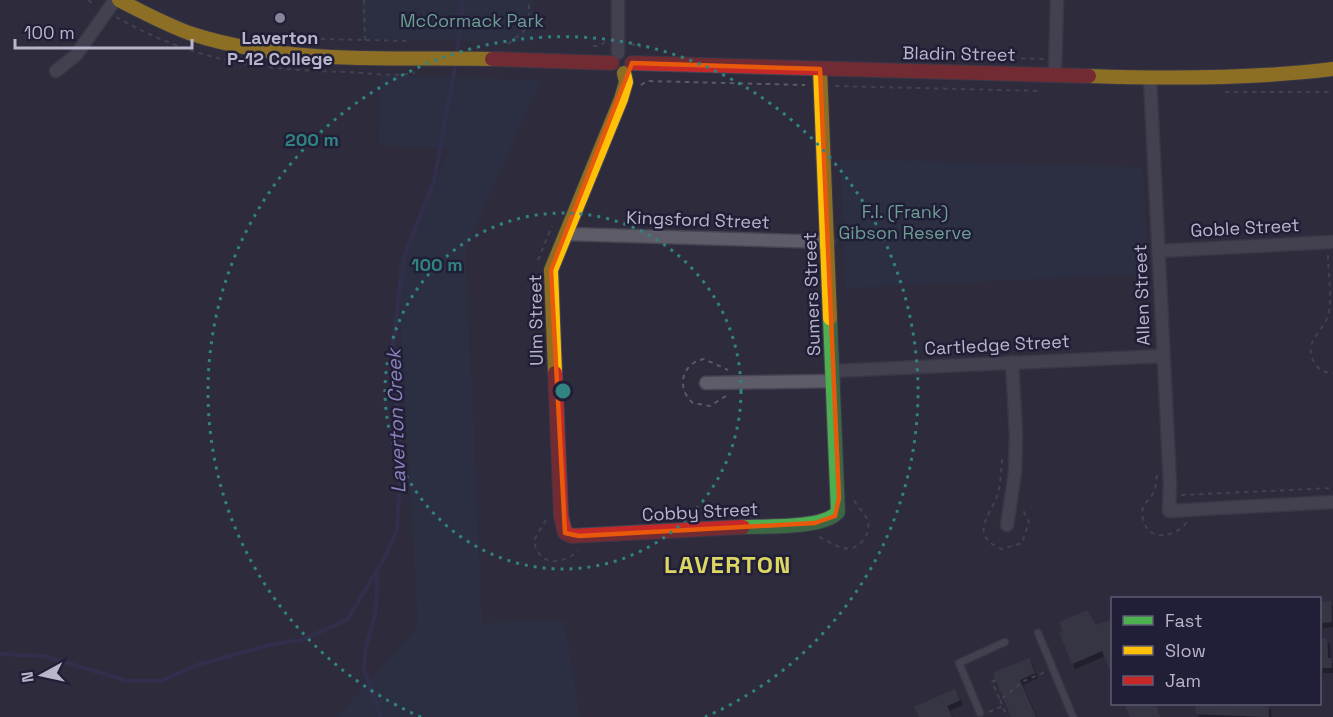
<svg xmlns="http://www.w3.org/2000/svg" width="1333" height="717" viewBox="0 0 1333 717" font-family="'Space Grotesk',sans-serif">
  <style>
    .green { fill: #2c3447 }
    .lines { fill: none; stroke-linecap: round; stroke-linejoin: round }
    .stream { stroke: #393361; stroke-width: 4 }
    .building { fill: #434250; filter: url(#shadow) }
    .lane-casing { stroke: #484652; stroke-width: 9 }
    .street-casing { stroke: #484652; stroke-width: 15 }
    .fast-casing { stroke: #484655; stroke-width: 16 }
    .slow-casing { stroke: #484655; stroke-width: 16 }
    .jam-casing { stroke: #484655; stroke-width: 16 }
    .path { stroke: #5b5b66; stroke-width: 2; stroke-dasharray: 4.5 4.5; stroke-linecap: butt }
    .lane { stroke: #5e5c69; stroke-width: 6 }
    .street { stroke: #5e5c69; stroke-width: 12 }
    .fast { stroke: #4caf50; stroke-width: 14 }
    .slow { stroke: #ffc107; stroke-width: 14 }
    .jam { stroke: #c62828; stroke-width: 14 }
    .marked { fill: none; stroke: #e8590c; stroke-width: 4.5; stroke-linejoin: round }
    .ring { fill: none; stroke: #318381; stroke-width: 3; stroke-dasharray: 3 6 }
    .poi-dot { fill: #88859a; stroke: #211e37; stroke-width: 2 }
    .labels { text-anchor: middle; stroke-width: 5; stroke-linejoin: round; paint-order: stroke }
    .park-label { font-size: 18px; fill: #6c9e92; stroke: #211e37 }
    .poi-label { font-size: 18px; font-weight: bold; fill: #b9b6cc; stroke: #211e37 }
    .street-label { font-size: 18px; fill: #b9b6cc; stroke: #211e37 }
    .water-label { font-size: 20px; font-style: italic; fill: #8983b8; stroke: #211e37 }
    .district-label { font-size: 24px; font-weight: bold; letter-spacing: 1.5px; fill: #dbd762; stroke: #211e37 }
    .centre { fill: #318381; stroke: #211e37; stroke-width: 3 }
    .ring-label { font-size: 18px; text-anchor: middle; font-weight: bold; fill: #318381; stroke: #211e37; stroke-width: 5; stroke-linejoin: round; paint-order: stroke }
  </style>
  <defs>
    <filter id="shadow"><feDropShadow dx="3" dy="5" stdDeviation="0" flood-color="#0009"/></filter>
  </defs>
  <rect width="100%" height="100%" fill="#2d2b3c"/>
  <g class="green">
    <path d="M361,0H533L532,43L363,39Z"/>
    <path d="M380,75L541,80L466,249L482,623L564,620L580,717H337L418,626L397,266L449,149L378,145Z"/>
    <path d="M840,159L1143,167L1148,274L845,288Z"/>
  </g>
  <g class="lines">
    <g class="stream">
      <path d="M457,52L463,0"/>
      <path d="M377,572L376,611L365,652L364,669L381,717"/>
      <path d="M0,654L45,656L127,681H161L194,666L236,654L274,644L302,640L347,620L384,559L397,530L401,459L393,347L400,285L405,254L434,181L456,62"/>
    </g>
  </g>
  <g class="building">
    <path d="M1331,601L1332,622L1320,623V602Z"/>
    <path d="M1087,610L1096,625L1113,619V677L1102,651L1072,664L1059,632L1063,631L1059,622Z"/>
    <path d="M1320,638H1327L1328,658H1331L1332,668H1320Z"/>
    <path d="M1029,658L1035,673L1020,680L1036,717H1011L993,673Z"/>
    <path d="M955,689L960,700L947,706L952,717H919L914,707Z"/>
    <path d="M1124,704H1155L1161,717H1130Z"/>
    <path d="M1195,704H1216V706L1268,704L1269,717L1196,714Z"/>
  </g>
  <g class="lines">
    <g class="lane-casing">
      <g id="lane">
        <path d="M1038,633L1073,717"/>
        <path d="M980,713L959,663L1005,642"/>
      </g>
    </g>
    <g class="street-casing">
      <g id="street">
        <path d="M618,53V0"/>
        <path d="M56,71L76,55L115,0"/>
        <path d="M1055,75L1057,0"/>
        <path d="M1150,78L1170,484L1169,511L1333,502"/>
        <path d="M566,234L829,242"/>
        <path d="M1158,251L1333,242"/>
        <path d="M833,371L1163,356"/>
        <path d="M706,383L834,381"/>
        <path d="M1007,525L1015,472L1016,434L1012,362"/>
      </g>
    </g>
    <g class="fast-casing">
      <path id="fast" d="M743,527C766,526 823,529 838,512L830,318"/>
    </g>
    <g class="slow-casing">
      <g id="slow">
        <path d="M119,0C142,12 165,24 189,33C285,65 393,57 492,59"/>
        <path d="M820,69L830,318"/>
        <path d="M1089,76C1171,79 1252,79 1333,69"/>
        <path d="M555,373L551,270L621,99L626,82L624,73"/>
      </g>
    </g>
    <g class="jam-casing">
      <g id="jam">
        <path d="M492,59L612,63"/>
        <path d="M632,63L1089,76"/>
        <path d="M555,373L561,516L565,533L572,536L743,527"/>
      </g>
    </g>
    <g class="path">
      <path d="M88,0L95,5"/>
      <path d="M364,0L365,41"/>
      <path d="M116,17C194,61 258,70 346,72C369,73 393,77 415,73"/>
      <path d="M321,39L408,41"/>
      <path d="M508,44L529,27V0"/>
      <path d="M631,44L641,47"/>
      <path d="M593,46H600L605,42"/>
      <path d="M967,57L1045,59"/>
      <path d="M641,85L647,81L805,85"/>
      <path d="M835,86L1042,91"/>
      <path d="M1225,92H1333"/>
      <path d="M1328,255C1328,273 1332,294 1329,312C1326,330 1302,341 1314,362C1318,370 1325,373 1333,373"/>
      <path d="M538,260L552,226"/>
      <path d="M726,396L710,406L693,403C676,389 681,363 704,359L728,370"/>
      <path d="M1002,459C1001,470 1001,482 998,493C993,513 966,535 1002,549L1022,543L1029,522L1022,508"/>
      <path d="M1157,475C1156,480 1156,486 1155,490C1150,501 1139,504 1143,519C1148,543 1176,537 1187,522"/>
      <path d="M1181,495L1333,488"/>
      <path d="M546,520L534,540C538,566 561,566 578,551"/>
      <path d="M819,537C835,544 850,558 864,539C868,534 869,528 868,521C865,512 856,507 853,498"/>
      <path d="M996,680L992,682L1000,700L1024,681L1045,672"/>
      <path d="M1000,700L1007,717"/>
      <path d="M989,712L1003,706"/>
    </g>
    <use href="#lane" class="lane"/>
    <use href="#street" class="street"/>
    <use href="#fast" class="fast"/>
    <use href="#slow" class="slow"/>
    <use href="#jam" class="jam"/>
  </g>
  <path d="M0 0H1333V717H0ZM632,63L820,69L839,498L835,516L815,523L579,536L565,533L551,270Z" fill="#2d2b3c" fill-opacity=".55" fill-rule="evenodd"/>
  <path class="marked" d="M632,63L820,69L839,498L835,516L815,523L579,536L565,533L551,270Z"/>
  <g class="ring">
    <circle cx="563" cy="391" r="178"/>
    <path d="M421 717A355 355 0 1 1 705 717"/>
  </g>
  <circle class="poi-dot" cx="280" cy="18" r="6"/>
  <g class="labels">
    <g class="park-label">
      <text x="472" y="27">McCormack Park</text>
      <text x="905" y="218">F.I. (Frank)<tspan x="905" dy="21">Gibson Reserve</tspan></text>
    </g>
    <g class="poi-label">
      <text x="280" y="44">Laverton<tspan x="280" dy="21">P-12 College</tspan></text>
    </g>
    <g class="street-label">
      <text transform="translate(959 54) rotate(1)" y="6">Bladin Street</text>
      <text transform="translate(698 220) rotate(2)" y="6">Kingsford Street</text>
      <text transform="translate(1245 228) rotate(-3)" y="6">Goble Street</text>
      <text transform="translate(812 294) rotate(-92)" y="6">Sumers Street</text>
      <text transform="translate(1142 295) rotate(-92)" y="6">Allen Street</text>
      <text transform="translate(536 320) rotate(-91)" y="6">Ulm Street</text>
      <text transform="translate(997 345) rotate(-3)" y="6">Cartledge Street</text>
      <text transform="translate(700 512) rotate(-3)" y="6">Cobby Street</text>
    </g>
    <g class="water-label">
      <text transform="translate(396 421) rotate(-92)" y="7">Laverton Creek</text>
    </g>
    <g class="district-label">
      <text x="728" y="573">LAVERTON</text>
    </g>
  </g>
  <circle cx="563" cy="391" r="9" class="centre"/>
  <g class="ring-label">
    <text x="312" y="146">200 m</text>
    <text x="437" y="271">100 m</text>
  </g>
  <rect x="1111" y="597" width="210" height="108" fill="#211e37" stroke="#5e5b73" stroke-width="1.5"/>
  <rect x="1123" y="616" width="30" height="9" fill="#4caf50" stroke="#5e5b73" stroke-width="1.5"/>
  <text x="1165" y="627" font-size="18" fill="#b9b6cc">Fast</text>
  <rect x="1123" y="646" width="30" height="9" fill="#ffc107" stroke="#5e5b73" stroke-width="1.5"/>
  <text x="1165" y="657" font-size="18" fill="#b9b6cc">Slow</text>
  <rect x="1123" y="676" width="30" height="9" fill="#c62828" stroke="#5e5b73" stroke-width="1.5"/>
  <text x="1165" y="687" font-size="18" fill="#b9b6cc">Jam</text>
  <g transform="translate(42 675) rotate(262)" stroke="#211e37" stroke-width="4.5" paint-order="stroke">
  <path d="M0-4.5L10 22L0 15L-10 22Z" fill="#b9b6cc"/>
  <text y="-9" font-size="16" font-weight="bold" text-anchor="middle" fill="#b9b6cc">N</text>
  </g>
  <path d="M15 39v9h177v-9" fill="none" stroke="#b9b6cc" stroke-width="3"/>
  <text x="24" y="39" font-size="18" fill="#b9b6cc" stroke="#211e37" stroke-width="4.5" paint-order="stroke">100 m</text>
</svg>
